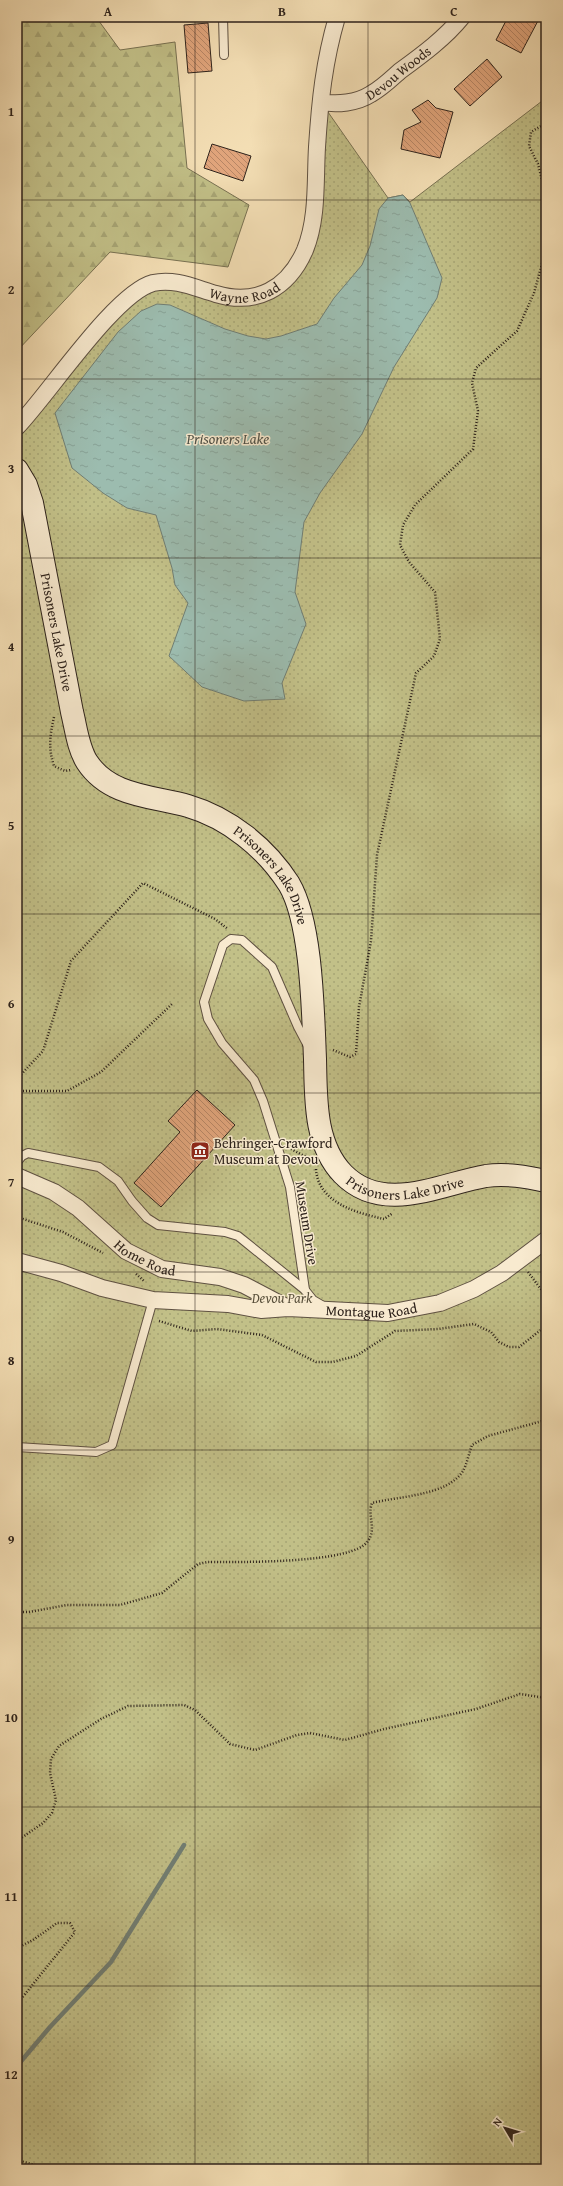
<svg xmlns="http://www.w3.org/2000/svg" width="563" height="2186" viewBox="0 0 563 2186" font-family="'Gentium Book Plus',serif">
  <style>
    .forest { fill: url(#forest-firs); stroke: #787152 }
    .park { fill: url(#park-dots); stroke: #787152 }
    .water { fill: url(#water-ripples); stroke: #707e74 }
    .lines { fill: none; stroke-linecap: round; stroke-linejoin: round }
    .stream { stroke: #707e74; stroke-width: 4.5 }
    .building { fill: url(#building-back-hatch); stroke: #2d221b }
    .lane-casing { stroke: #5f5142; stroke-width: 10 }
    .street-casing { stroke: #5f5142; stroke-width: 18 }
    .secondary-casing { stroke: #2d221b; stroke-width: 24 }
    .path { stroke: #2d221b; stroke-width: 2.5; stroke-dasharray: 1 2; stroke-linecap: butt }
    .lane { stroke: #f8eacf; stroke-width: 8 }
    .street { stroke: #f8eacf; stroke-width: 16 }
    .secondary { stroke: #f8eacf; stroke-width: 22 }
    .grid { fill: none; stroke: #2d221b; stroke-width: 1; stroke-opacity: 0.55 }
    .labels { text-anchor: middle; stroke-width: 3; stroke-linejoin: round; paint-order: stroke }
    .street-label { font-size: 14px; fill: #2d221b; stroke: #f8eacf }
    .poi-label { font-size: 14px; fill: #2d221b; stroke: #f8eacf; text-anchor: start }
    .park-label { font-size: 14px; font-style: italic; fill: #5a513c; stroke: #f8eacf }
    .water-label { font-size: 15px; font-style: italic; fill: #4e5047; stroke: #f8eacf }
    .neatline { fill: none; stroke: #2d221b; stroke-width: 1.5 }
    .grid-label { font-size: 13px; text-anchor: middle; font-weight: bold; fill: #2d221b }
  </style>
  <defs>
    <pattern id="forest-firs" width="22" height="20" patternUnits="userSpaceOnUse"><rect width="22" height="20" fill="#c2c088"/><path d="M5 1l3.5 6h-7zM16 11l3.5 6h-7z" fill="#a7a575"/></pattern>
    <pattern id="park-dots" width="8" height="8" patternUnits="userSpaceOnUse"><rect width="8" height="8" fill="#c2c088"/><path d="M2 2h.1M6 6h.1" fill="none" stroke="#a7a575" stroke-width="1.8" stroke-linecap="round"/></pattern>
    <pattern id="water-ripples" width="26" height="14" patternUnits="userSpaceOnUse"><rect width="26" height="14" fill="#9cbcaf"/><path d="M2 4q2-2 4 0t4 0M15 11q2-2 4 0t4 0" fill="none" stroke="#87a196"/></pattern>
    <pattern id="building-back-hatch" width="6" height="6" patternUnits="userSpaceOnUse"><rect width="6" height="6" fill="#e1a57c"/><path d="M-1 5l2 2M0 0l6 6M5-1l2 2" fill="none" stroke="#b78665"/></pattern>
  </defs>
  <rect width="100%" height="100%" fill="#f4dfb5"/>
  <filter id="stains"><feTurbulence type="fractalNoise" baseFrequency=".005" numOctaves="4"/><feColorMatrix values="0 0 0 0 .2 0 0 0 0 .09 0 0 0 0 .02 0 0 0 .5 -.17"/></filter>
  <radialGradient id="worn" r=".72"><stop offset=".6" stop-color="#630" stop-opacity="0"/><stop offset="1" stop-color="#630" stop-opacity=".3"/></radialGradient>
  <path class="forest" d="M17,17H96L120,50L175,42L187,168L249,205L228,267L110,252L17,351Z"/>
  <path class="park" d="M546,98V2169H17V427L78,353L152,283L255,298L305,250L321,102L388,198L403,195L410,202Z"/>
  <path class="water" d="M403,195L410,203L442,278L437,298L394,367L362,434L320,493L304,522L295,592L306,624L282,683L285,699L244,701L202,687L169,656L188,603L175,585L172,568L156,515L127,508L103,493L72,468L55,413L118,332L141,311L157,304L170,305L225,329L248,336L266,339L281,336L317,324L334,298L362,265L370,246L379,209L388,198Z"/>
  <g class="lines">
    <path class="stream" d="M17,2066L50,2027L111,1962L184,1845"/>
  </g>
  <g class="building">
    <path d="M508,17H540L521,53L496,40Z"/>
    <path d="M208,23L212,71L188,73L184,25Z"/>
    <path d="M487,59L502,77L470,106L454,89Z"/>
    <path d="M428,100L436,108L453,112L440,158L401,149L404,130L421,122L412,110Z"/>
    <path d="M212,144L251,156L243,181L204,168Z"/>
    <path d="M197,1090L235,1125L161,1207L134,1183L180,1132L168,1121Z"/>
  </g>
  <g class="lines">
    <g class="lane-casing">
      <g id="lane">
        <path d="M223,17L224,55"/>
        <path d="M17,1162L22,1156L28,1153L99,1167L118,1181L132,1201L147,1218L158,1225L225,1232L238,1236L305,1290L313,1300L325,1307"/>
        <path d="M305,1290L290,1187L263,1101L254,1080L222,1043L208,1019L204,1002L223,945L231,939L242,940L272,967L298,1027L308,1046"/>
        <path d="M17,1447L96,1452L112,1445L153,1300"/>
      </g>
    </g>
    <g class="street-casing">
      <g id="street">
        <path id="s1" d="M321,102C337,105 357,103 371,94C382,88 391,79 400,71C422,55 445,38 462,17"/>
        <path id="s2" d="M17,427C48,395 115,293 153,283C175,278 195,288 216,294C256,306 288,289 305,250C318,218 315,181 317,147C320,100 324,62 337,17"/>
        <path id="s3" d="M17,1176L54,1192L78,1208L126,1251L162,1269L220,1277L244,1285L288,1308"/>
        <path id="s4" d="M17,1261L61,1273L102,1288L153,1300L228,1304L261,1310L288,1308L388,1313L440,1303L474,1289L502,1273L546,1240"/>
      </g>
    </g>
    <g class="secondary-casing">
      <g id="secondary">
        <path id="s5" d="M17,470L26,485L32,503L72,712C76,728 78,748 87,762C110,797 153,796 188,806C229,818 266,848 289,884C312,923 313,1013 315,1059C316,1098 314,1144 343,1174C383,1215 440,1184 486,1176C506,1173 527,1177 546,1181"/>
      </g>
    </g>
    <g class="path">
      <path d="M546,123L531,132L529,146L538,164L546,196"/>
      <path d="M54,717C50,735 48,748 54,766L65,771L71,770"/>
      <path d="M333,1050L350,1057L356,1054L359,1007L371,941L377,855L416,673L434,656L440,639L435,592L409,562L400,545L403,525L415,505L473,449L478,411L472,383L476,368L517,331L534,293L546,249"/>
      <path d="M17,1079L43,1051L71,961L143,883L215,919L228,929"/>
      <path d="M17,1091H67L101,1072L172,1004"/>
      <path d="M291,1149L312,1160"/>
      <path d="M316,1169C318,1203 357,1213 384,1219L393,1213"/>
      <path d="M17,1217L63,1232L103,1253"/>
      <path d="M528,1272L546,1296"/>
      <path d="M136,1274L144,1281"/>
      <path d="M159,1321L192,1331L217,1329L262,1335L316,1362H333L356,1356L395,1331L438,1329L474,1324L491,1332L499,1342L509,1347H519L546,1326"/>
      <path d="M17,1612H29L67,1605H120L162,1593L198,1564L208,1562C238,1562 353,1564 368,1541C377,1528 367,1516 372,1503C399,1496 447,1496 463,1471C467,1464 469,1453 472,1445L488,1436L546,1420"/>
      <path d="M17,1841L43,1823L52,1813L56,1800L50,1773L51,1759L59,1746L101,1719L128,1706L184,1705L195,1710L230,1744L255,1750L297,1735L310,1733L345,1740L384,1729L476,1709L520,1694L546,1698"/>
      <path d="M17,1948L33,1940L57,1923H70L75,1932L17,2004"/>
      <path d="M17,2160L49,2169"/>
    </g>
    <use href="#lane" class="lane"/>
    <use href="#street" class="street"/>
    <use href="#secondary" class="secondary"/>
  </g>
  <path class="grid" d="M195,17V2169M368,17V2169M17,200H546M17,379H546M17,558H546M17,736H546M17,914H546M17,1093H546M17,1272H546M17,1450H546M17,1628H546M17,1807H546M17,1986H546"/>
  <defs>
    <g id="museum-square" transform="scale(1)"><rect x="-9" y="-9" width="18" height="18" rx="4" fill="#8f2418" stroke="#f8eacf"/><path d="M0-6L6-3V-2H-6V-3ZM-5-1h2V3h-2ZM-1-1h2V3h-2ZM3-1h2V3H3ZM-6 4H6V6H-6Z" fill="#fff"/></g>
  </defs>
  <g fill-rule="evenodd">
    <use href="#museum-square" x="200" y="1151"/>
  </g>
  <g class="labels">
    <g class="street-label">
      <text dy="5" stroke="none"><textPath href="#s1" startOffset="86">Devou Woods</textPath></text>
      <text dy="5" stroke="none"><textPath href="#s2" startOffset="294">Wayne Road</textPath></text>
      <text dy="5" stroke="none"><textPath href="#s5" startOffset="168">Prisoners Lake Drive</textPath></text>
      <text dy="5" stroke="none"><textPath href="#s5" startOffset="528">Prisoners Lake Drive</textPath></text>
      <text dy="5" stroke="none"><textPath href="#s5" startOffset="912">Prisoners Lake Drive</textPath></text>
      <text transform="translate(307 1223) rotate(81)" y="5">Museum Drive</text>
      <text dy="5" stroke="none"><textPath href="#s3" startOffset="154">Home Road</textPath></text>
      <text dy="5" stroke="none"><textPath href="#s4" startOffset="361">Montague Road</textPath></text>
    </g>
    <g class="poi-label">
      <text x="214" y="1148">Behringer-Crawford<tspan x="214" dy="16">Museum at Devou</tspan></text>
    </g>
    <g class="park-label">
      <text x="282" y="1303">Devou Park</text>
    </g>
    <g class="water-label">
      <text x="228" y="444">Prisoners Lake</text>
    </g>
  </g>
  <rect width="563" height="2186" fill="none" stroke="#f4dfb5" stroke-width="44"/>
  <g transform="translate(505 2128) rotate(308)" stroke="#f8eacf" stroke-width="3" paint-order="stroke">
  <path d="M0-3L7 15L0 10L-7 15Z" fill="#2d221b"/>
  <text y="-6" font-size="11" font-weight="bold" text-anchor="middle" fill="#2d221b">N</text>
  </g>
  <rect x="22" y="22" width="519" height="2142" class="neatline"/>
  <g class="grid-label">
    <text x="108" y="16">A</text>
    <text x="282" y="16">B</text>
    <text x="454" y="16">C</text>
    <text x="11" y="116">1</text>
    <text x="11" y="294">2</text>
    <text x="11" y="473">3</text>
    <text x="11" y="651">4</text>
    <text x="11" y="830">5</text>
    <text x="11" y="1008">6</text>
    <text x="11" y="1187">7</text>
    <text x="11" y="1365">8</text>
    <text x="11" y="1544">9</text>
    <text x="11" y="1722">10</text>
    <text x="11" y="1901">11</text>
    <text x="11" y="2079">12</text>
  </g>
  <rect width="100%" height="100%" filter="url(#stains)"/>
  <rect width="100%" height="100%" fill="url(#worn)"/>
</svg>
